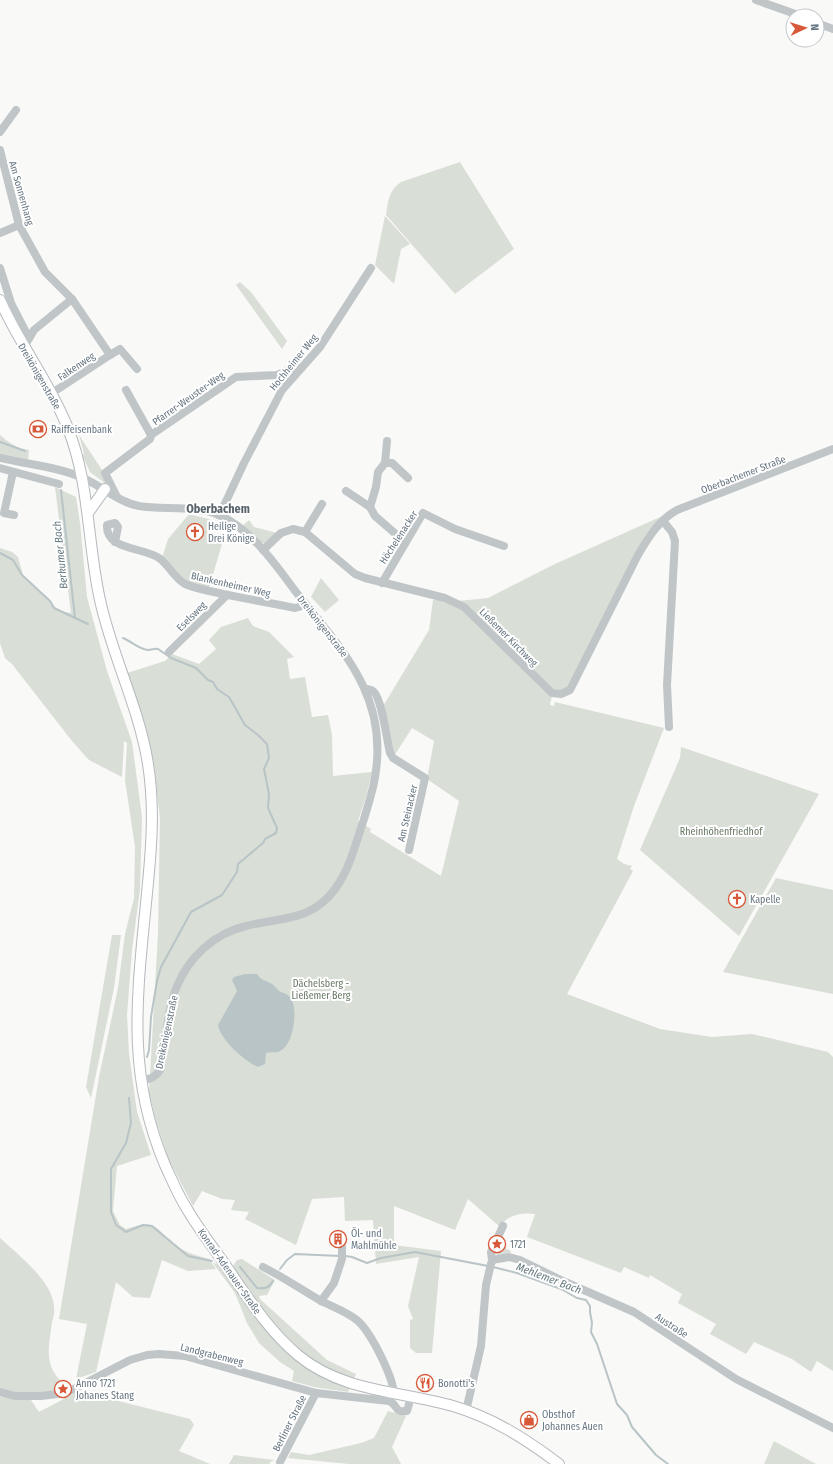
<svg xmlns="http://www.w3.org/2000/svg" width="833" height="1464" viewBox="0 0 833 1464" font-family="'Fira Sans Condensed',sans-serif">
  <style>
    .green { fill: #d9ded6 }
    .water { fill: #b9c4c7 }
    .lines { fill: none; stroke-linecap: round; stroke-linejoin: round }
    .stream { stroke: #b9c4c7; stroke-width: 2 }
    .major-casing { stroke: #b4b9bd; stroke-width: 12 }
    .minor { stroke: #c0c5c8; stroke-width: 8 }
    .major { stroke: #fff; stroke-width: 10 }
    .labels { text-anchor: middle; stroke-width: 4; stroke-linejoin: round; paint-order: stroke }
    .street-label { font-size: 10px; fill: #667580; stroke: #fff }
    .poi-label { font-size: 10px; fill: #667580; stroke: #fff; text-anchor: start }
    .park-label { font-size: 10px; fill: #687865; stroke: #fff }
    .water-label { font-size: 11px; font-style: italic; fill: #667a80; stroke: #fff }
    .quarter-label { font-size: 12px; font-weight: bold; fill: #58636b; stroke: #fff }
  </style>
  <rect width="100%" height="100%" fill="#f9f9f7"/>
  <g class="green">
    <path d="M460,162L514,249L455,294L386,215C388,201 389,190 401,182Z"/>
    <path d="M385,216L410,244L401,249L394,284L375,265Z"/>
    <path d="M240,282L251,292L287,341L282,349L236,285Z"/>
    <path d="M0,435C8,442 18,449 29,450L28,461L0,455Z"/>
    <path d="M79,435L102,470L106,484L90,472L82,455L84,454Z"/>
    <path d="M55,487L76,497L80,523L87,597L107,671L132,742L142,817L140,889L132,950L127,1015L129,1053L137,1112L151,1155L117,1166L113,1211L120,1225L126,1229C151,1221 152,1222 169,1240C180,1251 195,1255 209,1259L216,1269L188,1271L162,1260L150,1298L133,1297L116,1282L96,1372L76,1379L87,1324L59,1319L99,1077L118,988L125,934L134,898L135,847L125,780L127,743L124,741L122,777L89,760L72,741L12,664L5,658L0,643V548L12,552L18,557L23,575L50,600L55,607L59,611L71,613Z"/>
    <path d="M189,514L212,520L211,541L222,544L209,588L185,582L162,558L168,539Z"/>
    <path d="M667,514L645,536L568,687L561,691L553,690L477,614L458,601L488,598L555,564Z"/>
    <path d="M249,520L254,527L277,533L267,543H261L242,526Z"/>
    <path d="M321,578L339,600L325,612L311,597Z"/>
    <path d="M433,600H444L462,609L552,696L550,705L554,706L555,702L664,728L634,806L617,859L624,864L632,866L630,869L633,871L567,994L660,1029L712,1037L752,1034L828,1052L833,1057V1371L817,1361L811,1372L792,1359L754,1342L746,1354L710,1334L716,1324L678,1303L682,1294L650,1275L649,1278L624,1267L621,1273L527,1237L535,1214C521,1212 507,1215 500,1227L468,1199L455,1230L394,1206V1245L441,1251L432,1353H416L410,1348V1320L413,1319L408,1306L419,1257L376,1264L373,1220L345,1221L344,1197L312,1199L296,1245L245,1219L249,1212L231,1210L235,1200L222,1199L202,1191L193,1206L168,1158L156,1121L149,1093L158,934L160,819L154,765L127,673L165,661L172,654L199,664L216,649L209,640L221,627L248,618L253,626L269,632L294,657L287,659L290,679L305,677L312,717L328,715L332,735L333,776L372,772L366,797L358,821L371,829L370,832L441,876L459,801L427,779L434,741L412,728L394,756L382,708L429,630Z"/>
    <path d="M681,747L819,794L739,936L640,850L680,758Z"/>
    <path d="M776,878L833,890V994L723,972Z"/>
    <path d="M112,935H121L114,988L91,1098L86,1087Z"/>
    <path d="M0,1238C18,1255 53,1281 54,1307C55,1312 53,1318 52,1322C48,1353 43,1367 69,1389L66,1391L15,1394L0,1390Z"/>
    <path d="M497,1244L511,1251L510,1253L498,1255L494,1253Z"/>
    <path d="M242,1259L275,1280L267,1295L259,1296L260,1299L327,1360L356,1374L348,1392L314,1387L292,1381L294,1371L280,1362L259,1343L247,1323L235,1293L213,1263L233,1266L237,1260Z"/>
    <path d="M79,1391L190,1419L194,1425L179,1451L210,1464H0V1397L31,1400L39,1412Z"/>
    <path d="M388,1411L406,1416L392,1447L401,1464H349L288,1458L291,1452L309,1455L361,1443L374,1438Z"/>
    <path d="M774,1441L816,1464H764Z"/>
    <path d="M234,1455L274,1460L269,1463L271,1464H229Z"/>
  </g>
  <path class="water" d="M245,974H257C261,981 266,980 272,984C274,985 276,988 278,990C281,993 286,993 289,996C299,1005 294,1041 283,1049C278,1054 273,1051 266,1053L265,1064L258,1067C244,1061 220,1039 218,1025L237,991L232,980L234,977Z"/>
  <g class="lines">
    <g class="stream">
      <path d="M0,442L25,451"/>
      <path d="M61,490L75,618"/>
      <path d="M0,553L13,560L22,575L50,601L54,608L88,624"/>
      <path d="M123,638C131,641 140,650 148,650C152,650 155,648 158,649L171,658L196,668L208,680L213,682L217,689L229,697L245,725L258,735L267,744L269,758L264,769L269,794L268,808L277,828L276,833L265,839L263,843L238,864L237,872L222,895L191,912L161,967L157,981L151,1017L149,1050L147,1057"/>
      <path d="M129,1098L131,1123L126,1143L111,1169V1212L116,1225L126,1232L143,1225L152,1226L188,1256L212,1261"/>
      <path d="M345,1256L352,1257L367,1263L381,1258L415,1252L488,1266"/>
      <path d="M240,1267L257,1288C265,1289 269,1288 273,1281"/>
      <path d="M493,1267L517,1273L561,1289L577,1298L586,1300L590,1306V1312L592,1323L591,1332L597,1344L617,1404L627,1415L632,1427L656,1455L668,1464"/>
      <path d="M280,1269L287,1260L295,1254L340,1256"/>
    </g>
    <g class="major-casing">
      <g id="major">
        <path d="M0,300C19,344 49,381 67,426C90,482 87,542 100,600C112,656 139,707 148,764C156,814 150,863 145,913C136,1004 128,1078 165,1165C172,1180 178,1195 187,1209C197,1226 208,1241 219,1256C244,1291 266,1329 299,1356C343,1392 401,1391 453,1406C493,1418 526,1439 559,1464"/>
        <path d="M88,513L105,489"/>
      </g>
    </g>
    <g class="minor">
      <path d="M756,0L801,16"/>
      <path d="M817,23L833,29"/>
      <path d="M0,132L16,110"/>
      <path d="M0,150L19,225L45,272L72,299L34,330L24,347"/>
      <path d="M0,233L19,225"/>
      <path d="M0,268L11,303L29,338"/>
      <path d="M110,355L120,349L137,369"/>
      <path d="M126,390L151,435"/>
      <path d="M52,393L110,355L72,299"/>
      <path d="M0,458C26,464 59,467 83,478C102,486 118,502 139,506C163,510 195,505 219,515C252,530 275,564 296,592C342,650 389,696 375,777C373,791 368,805 364,819C356,842 350,869 335,889C311,922 281,917 246,926C215,933 189,957 177,986C166,1012 167,1043 160,1070C155,1078 149,1079 140,1081"/>
      <path d="M385,463H392L408,478"/>
      <path d="M0,468L59,484"/>
      <path d="M13,472L4,513L14,515"/>
      <path d="M346,491L370,507L375,516L405,542"/>
      <path d="M117,497L105,473L150,439L151,435L236,377L277,375L292,368H301"/>
      <path d="M370,507L376,487L378,472L385,463L387,441"/>
      <path d="M218,515L221,512L244,463L282,390L320,347L371,268"/>
      <path d="M663,521L672,532L675,541L667,685L669,727"/>
      <path d="M305,532L322,504"/>
      <path d="M115,542L118,527L115,523L107,525C105,550 143,547 159,558C169,565 174,578 185,584C196,589 211,591 223,594C247,599 271,603 295,608L306,605"/>
      <path d="M263,550L281,533L293,529L305,532L355,574L365,578L445,598L464,607L552,693L561,694L570,690L638,555C648,538 659,520 677,510L833,449"/>
      <path d="M382,583L423,513L455,529L504,546"/>
      <path d="M169,652L227,595"/>
      <path d="M365,689C368,689 372,690 374,692C382,700 387,741 390,753L393,758L425,778L409,850"/>
      <path d="M492,1260L509,1257L520,1260L563,1281L634,1312L736,1379L833,1428"/>
      <path d="M263,1267C283,1277 302,1290 321,1301C333,1307 348,1312 358,1321C372,1334 393,1377 394,1394"/>
      <path d="M321,1301L334,1283L342,1259V1247"/>
      <path d="M0,1392L15,1396H41L66,1393L130,1360L147,1355L159,1354L185,1356L316,1393L389,1401C399,1405 393,1413 407,1411L411,1397"/>
      <path d="M466,1411L481,1346L486,1285L492,1260L491,1252L503,1226"/>
      <path d="M280,1462L316,1393"/>
    </g>
    <use href="#major" class="major"/>
  </g>
  <defs>
    <g id="bank-ring" transform="scale(0.9)"><circle r="9.5" fill="#fff" stroke="#d75939" stroke-width="1.5"/><path d="M-6-4H6V4H-6ZM0-2.3a2.3 2.3 0 1 0 0 4.6a2.3 2.3 0 1 0 0-4.6Z" fill="#d75939"/></g>
    <g id="church-ring" transform="scale(0.9)"><circle r="9.5" fill="#fff" stroke="#d75939" stroke-width="1.5"/><path d="M-1.2-6h2.4v3.5h3.3v2.4h-3.3V6h-2.4V-.1h-3.3v-2.4h3.3Z" fill="#d75939"/></g>
    <g id="building-ring" transform="scale(0.9)"><circle r="9.5" fill="#fff" stroke="#d75939" stroke-width="1.5"/><path d="M-4-6H4V6H1V3H-1V6H-4ZM-2.5-4.3h1.7v1.8h-1.7ZM.8-4.3h1.7v1.8H.8ZM-2.5-1h1.7V.8h-1.7ZM.8-1h1.7V.8H.8Z" fill="#d75939"/></g>
    <g id="sight-ring" transform="scale(0.9)"><circle r="9.5" fill="#fff" stroke="#d75939" stroke-width="1.5"/><path d="M0-6L1.8-2.2L6-1.7L2.9 1.2L3.7 5.4L0 3.3L-3.7 5.4L-2.9 1.2L-6-1.7L-1.8-2.2Z" fill="#d75939"/></g>
    <g id="restaurant-ring" transform="scale(0.9)"><circle r="9.5" fill="#fff" stroke="#d75939" stroke-width="1.5"/><path d="M-5-6h1v4h1v-4h1v4h1v-4h1v5L-1.5 .5V6h-2V.5L-5-1ZM5-6V6H3V1.5H1.5Q1.5-4 5-6Z" fill="#d75939"/></g>
    <g id="shop-ring" transform="scale(0.9)"><circle r="9.5" fill="#fff" stroke="#d75939" stroke-width="1.5"/><path d="M-5-2.5h2.3a2.7 3.5 0 0 1 5.4 0H5L5.5 6h-11ZM-1.5-2.5h3a1.5 2.3 0 0 0-3 0Z" fill="#d75939"/></g>
  </defs>
  <g fill-rule="evenodd">
    <use href="#bank-ring" x="38" y="429"/>
    <use href="#church-ring" x="195" y="532"/>
    <use href="#church-ring" x="737" y="899"/>
    <use href="#building-ring" x="338" y="1239"/>
    <use href="#sight-ring" x="497" y="1244"/>
    <use href="#restaurant-ring" x="425" y="1383"/>
    <use href="#sight-ring" x="63" y="1389"/>
    <use href="#shop-ring" x="529" y="1420"/>
  </g>
  <g class="labels">
    <g class="street-label">
      <text transform="translate(22 193) rotate(74)" y="4">Am Sonnenhang</text>
      <text transform="translate(293 362) rotate(-51)" y="4">Hochheimer Weg</text>
      <text transform="translate(76 366) rotate(-34)" y="4">Falkenweg</text>
      <text transform="translate(40 376) rotate(60)" y="4">Dreikönigenstraße</text>
      <text transform="translate(188 398) rotate(-35)" y="4">Pfarrer-Weuster-Weg</text>
      <text transform="translate(743 474) rotate(-21)" y="4">Oberbachemer Straße</text>
      <text transform="translate(398 537) rotate(-57)" y="4">Höchelenacker</text>
      <text transform="translate(231 584) rotate(13)" y="4">Blankenheimer Weg</text>
      <text transform="translate(191 616) rotate(-45)" y="4">Eselsweg</text>
      <text transform="translate(323 626) rotate(52)" y="4">Dreikönigenstraße</text>
      <text transform="translate(509 637) rotate(45)" y="4">Ließemer Kirchweg</text>
      <text transform="translate(407 813) rotate(-77)" y="4">Am Steinacker</text>
      <text transform="translate(166 1032) rotate(-78)" y="4">Dreikönigenstraße</text>
      <text transform="translate(230 1271) rotate(55)" y="4">Konrad-Adenauer-Straße</text>
      <text transform="translate(672 1325) rotate(33)" y="4">Austraße</text>
      <text transform="translate(212 1354) rotate(14)" y="4">Landgrabenweg</text>
      <text transform="translate(289 1423) rotate(-63)" y="4">Berliner Straße</text>
    </g>
    <g class="poi-label">
      <text x="51" y="433">Raiffeisenbank</text>
      <text x="208" y="530">Heilige<tspan x="208" dy="12">Drei Könige</tspan></text>
      <text x="750" y="903">Kapelle</text>
      <text x="351" y="1237">Öl- und<tspan x="351" dy="12">Mahlmühle</tspan></text>
      <text x="510" y="1248">1721</text>
      <text x="76" y="1387">Anno 1721<tspan x="76" dy="12">Johanes Stang</tspan></text>
      <text x="438" y="1387">Bonotti's</text>
      <text x="542" y="1418">Obsthof<tspan x="542" dy="12">Johannes Auen</tspan></text>
    </g>
    <g class="park-label">
      <text x="721" y="835">Rheinhöhenfriedhof</text>
      <text x="321" y="987">Dächelsberg -<tspan x="321" dy="12">Ließemer Berg</tspan></text>
    </g>
    <g class="water-label">
      <text transform="translate(60 555) rotate(-96)" y="4">Berkumer Bach</text>
      <text transform="translate(549 1278) rotate(21)" y="4">Mehlemer Bach</text>
    </g>
    <g class="quarter-label">
      <text x="218" y="513">Oberbachem</text>
    </g>
  </g>
  <g transform="translate(805 28) rotate(86)"><circle r="19" fill="#ffffff" stroke="#c2c8cc"/>
  <path d="M0-3L7 15L0 10L-7 15Z" fill="#d75939"/>
  <text y="-6" font-size="11" font-weight="bold" text-anchor="middle" fill="#667580">N</text>
  </g>
</svg>
